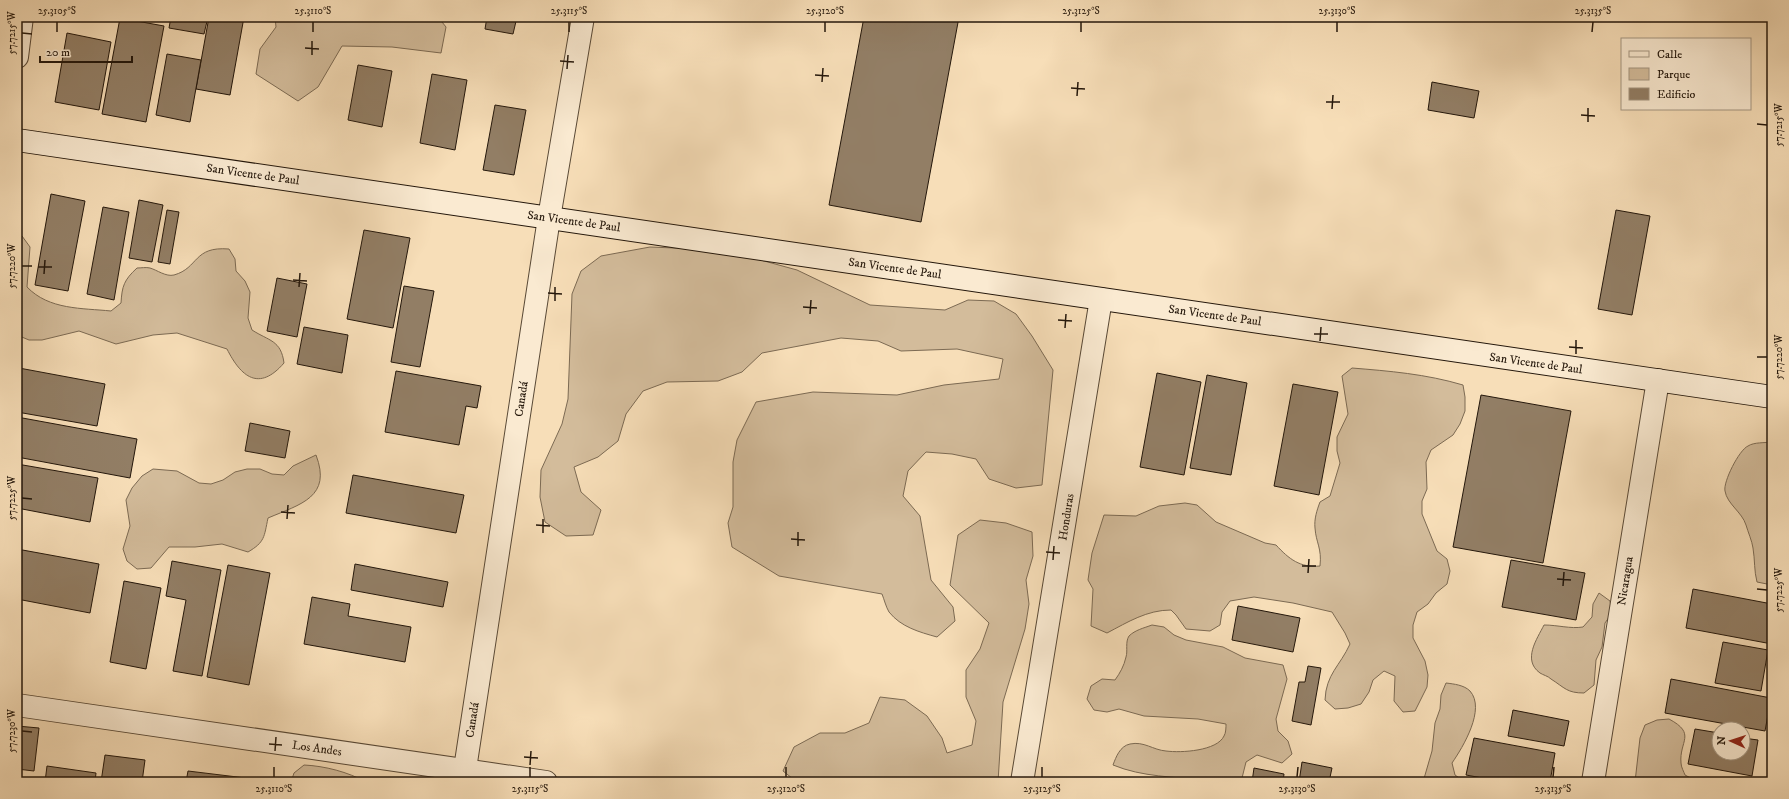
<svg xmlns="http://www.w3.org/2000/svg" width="1789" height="799" viewBox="0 0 1789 799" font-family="'IM FELL DW Pica',serif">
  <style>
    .green { fill: #d3bc9b; stroke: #7c6a53 }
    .building { fill: #927e65; stroke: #24170b }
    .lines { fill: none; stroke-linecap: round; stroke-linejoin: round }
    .street-casing { stroke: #594936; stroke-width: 24 }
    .secondary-casing { stroke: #24170b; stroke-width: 24 }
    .street { stroke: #faead1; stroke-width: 22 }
    .secondary { stroke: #faead1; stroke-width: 22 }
    .ticks { fill: none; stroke: #24170b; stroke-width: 1.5 }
    .labels { text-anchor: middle; stroke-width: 4; stroke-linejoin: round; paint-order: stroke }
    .street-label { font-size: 12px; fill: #24170b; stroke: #faead1 }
    .neatline { fill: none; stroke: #24170b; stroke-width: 1.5 }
    .ticks-label { font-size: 10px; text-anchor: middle; fill: #24170b }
  </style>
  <rect width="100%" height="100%" fill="#f7deb8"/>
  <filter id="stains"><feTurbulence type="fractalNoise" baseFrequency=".005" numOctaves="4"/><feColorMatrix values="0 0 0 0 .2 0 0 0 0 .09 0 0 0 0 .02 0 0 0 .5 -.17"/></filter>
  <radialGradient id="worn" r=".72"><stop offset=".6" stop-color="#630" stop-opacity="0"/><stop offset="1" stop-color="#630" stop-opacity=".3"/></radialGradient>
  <g class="green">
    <path d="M275,17H438L446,27L441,53L392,47L342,46L318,87L298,101L256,74L260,49L276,27Z"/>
    <path d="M17,236H22L30,247L27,287C49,310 82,308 111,311L121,303C122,286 124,280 137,268C141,268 146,267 150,268C157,270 166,277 174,275C199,268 193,246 229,249L235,259L236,271L245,281L250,292L248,318L252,330C269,341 281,340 284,363C259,392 241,377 227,349L177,333L153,335L116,344L79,331L42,340H29L17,335Z"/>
    <path d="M650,247L724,250L797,270L870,305L945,310L968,300L994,301L1016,314L1032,336L1053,370L1042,485L1016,488L989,479L976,459L952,454L926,452L908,471L903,496L920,516L931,580L953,607L955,621L937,637C919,632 901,627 889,612C886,607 884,599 882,594L779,576L732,547L728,523L733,507V462L737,440L756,402L813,392L897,395L944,385L999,379L1003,359L957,349L901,351L878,341L841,338L762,353L742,372L718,381L667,382L643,391L626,414L618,441L598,457L574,467L581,492L601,510L593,535L566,536L545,522L540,497L541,470L562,424L568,399L572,294L581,271L601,256Z"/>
    <path d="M1352,368C1389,371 1426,374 1463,385L1465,397V411L1460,424L1453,435L1431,450L1426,462L1427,489L1422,501V514L1437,551L1447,559L1450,571L1447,584L1436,593L1428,604L1417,612L1413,625V638L1425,661L1428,675L1427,687L1415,711L1403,712L1394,701L1395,676L1384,671L1373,680L1369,692L1361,704L1348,708L1335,709L1325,700C1326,674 1340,666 1350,644L1345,633L1332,612L1293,603L1254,597L1230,601L1222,612L1220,625L1210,631L1186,629L1176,615L1171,610C1147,610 1128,622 1107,633L1091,626L1093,589L1088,580L1092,553L1104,515L1136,516L1159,506L1185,503L1197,505L1216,522L1265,543L1276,545C1289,559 1300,568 1320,566C1322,548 1316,543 1315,528C1314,519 1317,510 1320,502L1330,496L1340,463L1337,451V437L1348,414L1342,376Z"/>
    <path d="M1772,442V585L1757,582C1754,571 1755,560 1753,548C1752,541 1748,532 1746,525C1742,512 1727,504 1725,491C1723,482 1739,450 1748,446C1754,442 1765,443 1772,442Z"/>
    <path d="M316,455C332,497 301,504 268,518C264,537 265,542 248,552L222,544L195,547H169L151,568L137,569L127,561L123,549L130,526L126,500L132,488L142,476L153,469L177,471L199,483L211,484L223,480L235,472L247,469H260L272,474L284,475L293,466Z"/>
    <path d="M980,520L1006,523L1032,532L1033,556L1026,580L1029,604L1025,629L1003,702L998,782H797L783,771L794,747L820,733H845L869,723L880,697L905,700L927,716L942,738L947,753L972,745L976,721L966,697V670L980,649L989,623L950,585L958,535Z"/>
    <path d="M1599,593L1610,601L1612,613L1605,623L1602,647L1596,660L1594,685L1584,693C1567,693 1565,688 1551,679C1548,676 1543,675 1540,673C1522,660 1537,639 1544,625C1558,625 1570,629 1583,627L1592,617L1593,604Z"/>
    <path d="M1152,625L1164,627L1174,635L1186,640L1223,647L1245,658L1283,665L1287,679L1276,719L1278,731L1288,741L1292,754L1282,763L1257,755L1246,762L1241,782H1209L1206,780C1175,777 1142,777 1113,765C1116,757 1120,746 1130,744C1144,741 1153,750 1166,751C1181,753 1217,751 1224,736C1226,733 1226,727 1226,724L1198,719L1144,716L1119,709L1107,712L1094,710L1087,699L1091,686L1102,679L1115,680C1120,673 1124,666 1126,657C1128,651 1125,642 1129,636C1135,630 1144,628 1152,625Z"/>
    <path d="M1446,683C1454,684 1464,685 1470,691C1486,709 1463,747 1452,763L1455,775L1465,782H1423L1432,751L1435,723L1440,709L1441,695Z"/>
    <path d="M1669,719C1697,734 1679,741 1681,763C1681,767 1684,772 1685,775L1698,782H1635L1640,738L1645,725L1657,720Z"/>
    <path d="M304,765C325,766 348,772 366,782H291L294,773Z"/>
  </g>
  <g class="building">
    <path d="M171,17H208L204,34L169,28Z"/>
    <path d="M209,17H244L230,95L196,89Z"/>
    <path d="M487,17H517L513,34L485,29Z"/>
    <path d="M864,17H959L921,222L829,205Z"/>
    <path d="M120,18L164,26L146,122L102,114Z"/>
    <path d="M67,33L111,42L99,110L55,102Z"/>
    <path d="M167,54L201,60L190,122L156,115Z"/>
    <path d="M358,65L392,71L382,127L348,120Z"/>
    <path d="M432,74L467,80L455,150L420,143Z"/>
    <path d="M1432,82L1479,91L1474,118L1428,110Z"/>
    <path d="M495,105L526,110L514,175L483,170Z"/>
    <path d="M51,194L85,201L68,291L35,285Z"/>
    <path d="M139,200L163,205L152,262L129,258Z"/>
    <path d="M103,207L129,212L114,300L87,294Z"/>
    <path d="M167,210L179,212L170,264L158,262Z"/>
    <path d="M1616,210L1650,216L1632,315L1598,309Z"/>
    <path d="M364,230L410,238L393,328L347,319Z"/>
    <path d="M277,278L307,284L297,337L267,331Z"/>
    <path d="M404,286L434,291L420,367L391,362Z"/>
    <path d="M304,327L348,335L342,373L297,364Z"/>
    <path d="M19,368L105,384L97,426L17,412V378Z"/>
    <path d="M396,371L481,386L477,408L466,406L459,445L385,432Z"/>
    <path d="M1157,373L1201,382L1184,475L1140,467Z"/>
    <path d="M1207,375L1247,383L1231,475L1190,468Z"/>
    <path d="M1293,384L1338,392L1319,495L1274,486Z"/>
    <path d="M1481,395L1571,411L1543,563L1453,547Z"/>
    <path d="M17,417L137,439L130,478L17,457Z"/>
    <path d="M250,423L290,431L285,458L245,451Z"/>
    <path d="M17,464L98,478L90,522L17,508Z"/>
    <path d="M353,475L464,495L456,533L346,513Z"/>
    <path d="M17,549L99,564L90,613L17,599Z"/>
    <path d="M1511,560L1585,573L1576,620L1502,607Z"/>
    <path d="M172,561L221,570L202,676L173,671L186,600L166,596Z"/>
    <path d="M355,564L448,582L443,607L351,590Z"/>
    <path d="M228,565L270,573L249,685L207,677Z"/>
    <path d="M124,581L161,588L146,669L110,662Z"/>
    <path d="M1693,589L1772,604V644L1686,628Z"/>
    <path d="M312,597L350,604L348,616L411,627L405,662L304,644Z"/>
    <path d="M1238,606L1300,618L1293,652L1232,640Z"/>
    <path d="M1723,642L1768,650L1761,691L1715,683Z"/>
    <path d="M1308,666L1321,668L1311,725L1292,721L1299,682H1305Z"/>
    <path d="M1671,679L1771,698L1765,731L1665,713Z"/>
    <path d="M1513,710L1569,721L1564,746L1508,736Z"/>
    <path d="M17,726L39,728L34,771L17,769Z"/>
    <path d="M1695,729L1719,733V753H1743V738L1758,740L1752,776L1688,764Z"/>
    <path d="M1474,738L1555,753L1550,782H1504L1466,775Z"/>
    <path d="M105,755L145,760L142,782H101Z"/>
    <path d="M1302,762L1332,768L1329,782H1299Z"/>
    <path d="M47,766L96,773L95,782H45Z"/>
    <path d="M1254,768L1284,774L1283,782H1252Z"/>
    <path d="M188,771L262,780V782H186Z"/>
  </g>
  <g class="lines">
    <g class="street-casing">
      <g id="street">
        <path d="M17,57L22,17"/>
        <path d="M17,705L546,782"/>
        <path d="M463,782L549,218L583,17"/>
        <path d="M1022,782L1101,299"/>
        <path d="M1593,782L1658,380"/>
      </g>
    </g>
    <g class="secondary-casing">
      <path id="secondary" d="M17,140L1772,397"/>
    </g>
    <use href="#street" class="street"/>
    <use href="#secondary" class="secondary"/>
  </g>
  <path class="ticks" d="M57,32V22M313,32V22M569,32V22M825,32V22M1081,32V22M1337,32V22M1592,32L1593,22M22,33L32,34M305,48L319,49M312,55V41M560,61L574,62M567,69L568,55M815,75L829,76M822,82L823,68M1071,88L1085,89M1077,96L1078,82M1326,102H1340M1332,109L1333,95M1581,115L1595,116M1588,122V108M1757,124L1767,125M22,266H32M38,267H52M44,274L45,260M293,280L307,281M299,287L300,273M548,293L562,294M555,301V287M803,307L817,308M810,314L811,300M1058,320L1072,321M1065,328L1066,314M1314,334H1328M1320,341L1321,327M1569,347L1583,348M1576,354V340M1757,357H1767M22,498L32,499M281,512L295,513M287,519L288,505M536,525L550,526M543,533V519M791,539L805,540M798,546V532M1046,552L1060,553M1053,560L1054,546M1302,566H1316M1308,573L1309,559M1557,579L1571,580M1563,586L1564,572M1757,589L1767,590M22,731L32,732M269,744L282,745M275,751L276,737M524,757L538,758M530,765L531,751M274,777V767M530,777V767M786,777V767M1042,777V767M1297,777L1298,767M1553,777L1554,767"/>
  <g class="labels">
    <g class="street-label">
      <text transform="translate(253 174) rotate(8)" y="4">San Vicente de Paul</text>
      <text transform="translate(574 221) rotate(8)" y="4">San Vicente de Paul</text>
      <text transform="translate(895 268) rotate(8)" y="4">San Vicente de Paul</text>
      <text transform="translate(1215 315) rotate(8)" y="4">San Vicente de Paul</text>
      <text transform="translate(1536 363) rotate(8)" y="4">San Vicente de Paul</text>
      <text transform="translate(521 399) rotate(-81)" y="4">Canadá</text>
      <text transform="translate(1066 517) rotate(-81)" y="4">Honduras</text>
      <text transform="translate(1625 581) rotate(-81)" y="4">Nicaragua</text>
      <text transform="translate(472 720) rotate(-81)" y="4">Canadá</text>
      <text transform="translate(317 748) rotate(8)" y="4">Los Andes</text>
    </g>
  </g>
  <rect width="1789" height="799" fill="none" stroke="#f7deb8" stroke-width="44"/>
  <rect x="1621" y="38" width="130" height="72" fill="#faead1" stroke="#a49682"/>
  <rect x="1629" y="51" width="20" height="6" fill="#faead1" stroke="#a49682"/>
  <text x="1657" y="58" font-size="12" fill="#24170b">Calle</text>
  <rect x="1629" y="68" width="20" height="12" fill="#d3bc9b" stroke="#a49682"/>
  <text x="1657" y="78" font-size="12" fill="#24170b">Parque</text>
  <rect x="1629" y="88" width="20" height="12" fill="#927e65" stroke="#a49682"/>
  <text x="1657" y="98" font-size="12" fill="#24170b">Edificio</text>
  <g transform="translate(1731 741) rotate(273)"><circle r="19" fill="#faead1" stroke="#a49682"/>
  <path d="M0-3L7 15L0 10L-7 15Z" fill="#8f2418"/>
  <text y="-6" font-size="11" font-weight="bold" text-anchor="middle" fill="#24170b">N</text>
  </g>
  <path d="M40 56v6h92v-6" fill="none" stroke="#24170b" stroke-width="2"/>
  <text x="46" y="56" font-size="12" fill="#24170b" stroke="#faead1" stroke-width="3" paint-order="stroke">20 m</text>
  <rect x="22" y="22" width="1745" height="755" class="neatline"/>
  <g class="ticks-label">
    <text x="57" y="14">25.3105°S</text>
    <text x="313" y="14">25.3110°S</text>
    <text x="569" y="14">25.3115°S</text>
    <text x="825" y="14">25.3120°S</text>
    <text x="1081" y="14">25.3125°S</text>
    <text x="1337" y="14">25.3130°S</text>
    <text x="1593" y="14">25.3135°S</text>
    <text transform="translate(11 33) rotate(-90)" y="4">57.7215°W</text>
    <text transform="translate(1778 125) rotate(-90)" y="4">57.7215°W</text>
    <text transform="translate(11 266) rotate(-90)" y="4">57.7220°W</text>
    <text transform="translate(1778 357) rotate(-90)" y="4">57.7220°W</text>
    <text transform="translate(11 498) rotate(-90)" y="4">57.7225°W</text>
    <text transform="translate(1778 590) rotate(-90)" y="4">57.7225°W</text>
    <text transform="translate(11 731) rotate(-90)" y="4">57.7230°W</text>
    <text x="274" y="792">25.3110°S</text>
    <text x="530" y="792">25.3115°S</text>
    <text x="786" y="792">25.3120°S</text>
    <text x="1042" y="792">25.3125°S</text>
    <text x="1297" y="792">25.3130°S</text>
    <text x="1553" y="792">25.3135°S</text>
  </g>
  <rect width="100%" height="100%" filter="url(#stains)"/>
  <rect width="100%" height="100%" fill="url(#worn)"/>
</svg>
